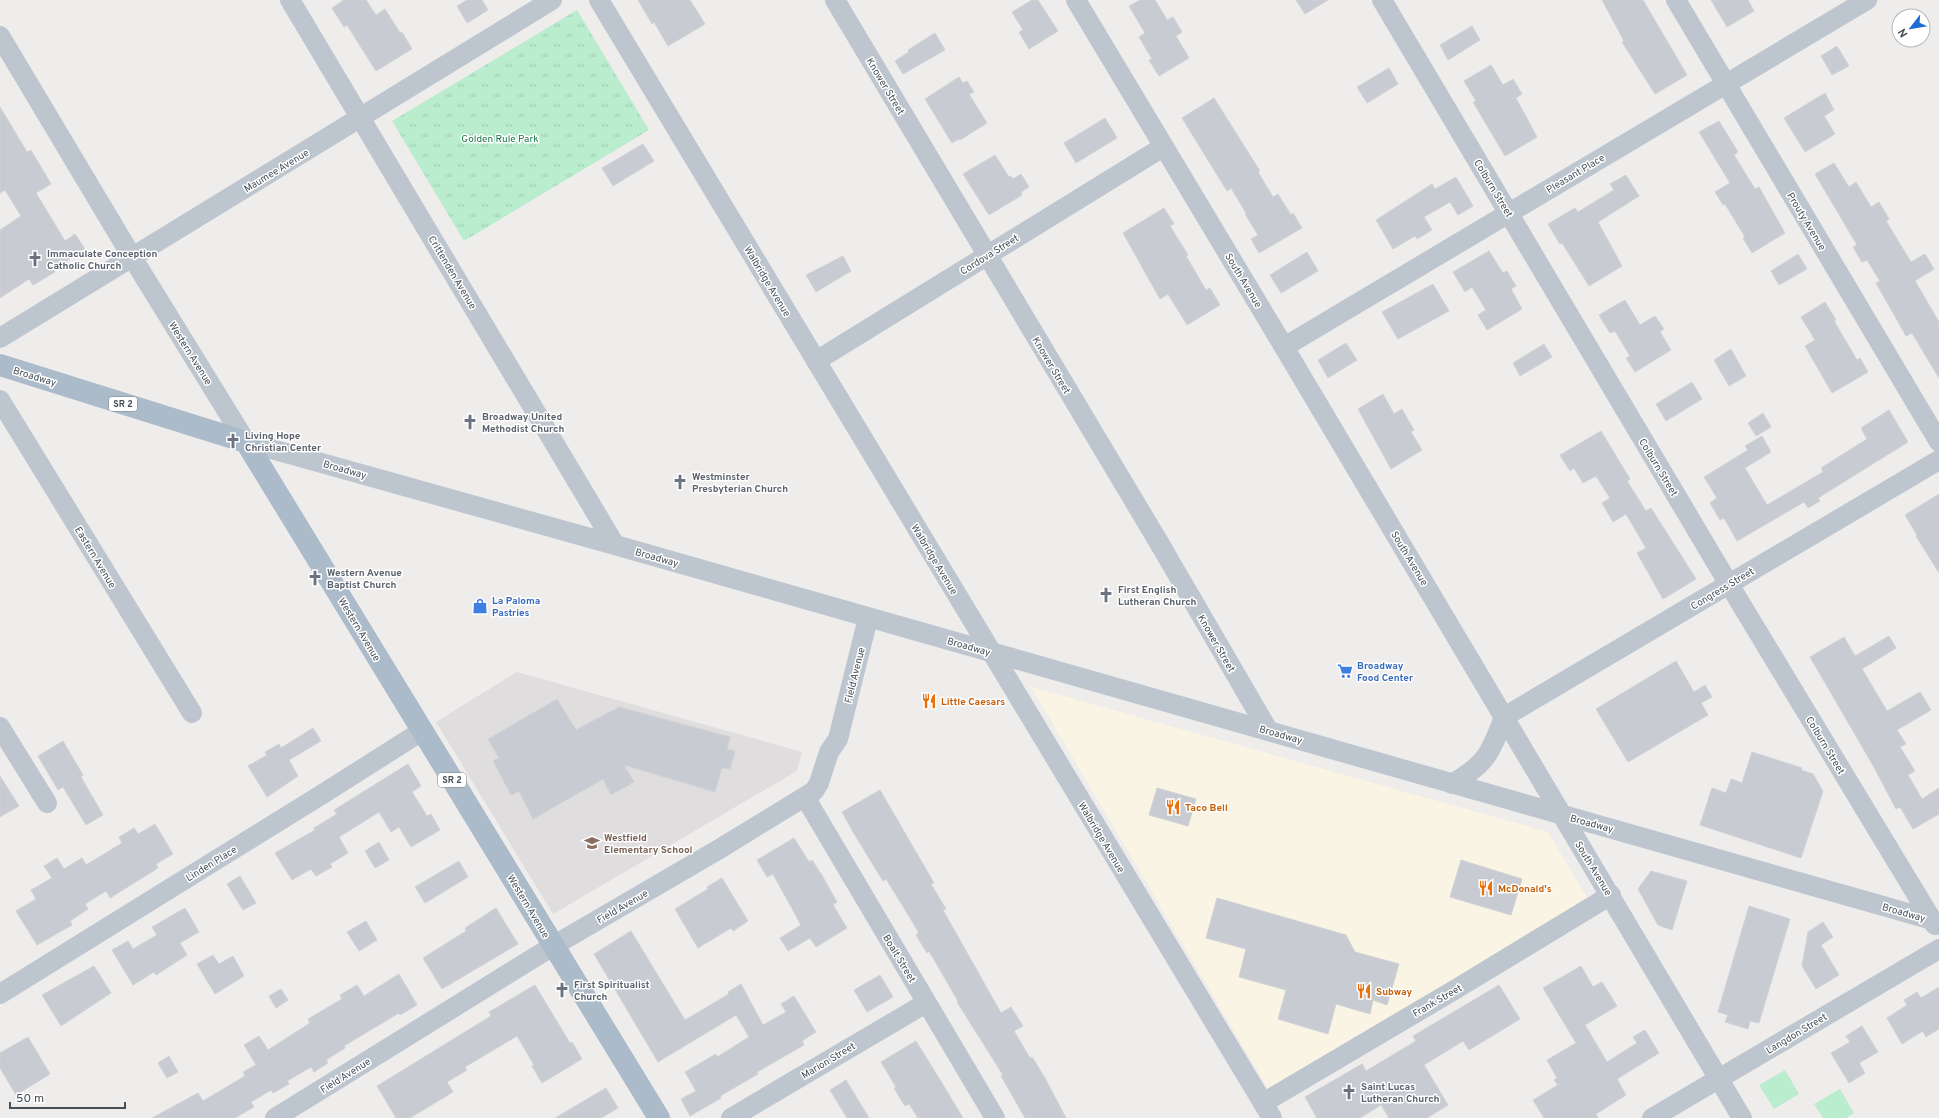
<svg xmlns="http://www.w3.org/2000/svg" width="1939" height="1118" viewBox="0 0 1939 1118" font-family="Overpass,sans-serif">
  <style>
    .commercial { fill: #faf4e4 }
    .education { fill: #dfdddd }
    .park { fill: url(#park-tufts) }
    .pitch { fill: #baecce }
    .building { fill: #c8cbd1; stroke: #d0d2d7 }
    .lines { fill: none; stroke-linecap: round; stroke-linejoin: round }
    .minor { stroke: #bdc6ce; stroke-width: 20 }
    .major { stroke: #acbbca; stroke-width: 22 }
    .labels { text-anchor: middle; stroke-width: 3; stroke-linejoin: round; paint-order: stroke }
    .shield { fill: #fff; stroke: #7d848a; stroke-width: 1 }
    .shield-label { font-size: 9px; font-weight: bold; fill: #454f58 }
    .street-label { font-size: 10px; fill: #454f58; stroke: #fff }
    .park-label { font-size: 10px; fill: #197649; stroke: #fff }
    .worship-label { font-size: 10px; font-weight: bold; fill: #5b616d; stroke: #fff; text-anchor: start }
    .shop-label { font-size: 10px; font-weight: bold; fill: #366cbe; stroke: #fff; text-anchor: start }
    .food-label { font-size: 10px; font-weight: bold; fill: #c56008; stroke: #fff; text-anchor: start }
    .education-label { font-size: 10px; font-weight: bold; fill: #785e54; stroke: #fff; text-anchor: start }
  </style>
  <defs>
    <pattern id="park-tufts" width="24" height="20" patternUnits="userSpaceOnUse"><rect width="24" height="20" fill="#baecce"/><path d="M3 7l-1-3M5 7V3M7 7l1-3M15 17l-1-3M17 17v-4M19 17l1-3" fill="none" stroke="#a1ccb3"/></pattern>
  </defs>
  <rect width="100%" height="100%" fill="#efecec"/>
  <path class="commercial" d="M1031,687L1548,832L1589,901L1270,1092Z"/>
  <path class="education" d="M517,672L802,752L797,771L553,914L436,722Z"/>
  <path class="park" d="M577,10L649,130L464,241L392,121Z"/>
  <g class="pitch">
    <path d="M1785,1070L1799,1094L1774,1109L1759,1085Z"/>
    <path d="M1840,1089L1854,1113L1846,1118H1823L1814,1104Z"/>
  </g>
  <g class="building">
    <path d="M344,0H366L376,15L385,9L400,33L402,32L412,49L376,71L347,25L344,27L332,8Z"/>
    <path d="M467,0H482L488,10L467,23L457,6Z"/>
    <path d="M638,0H690L705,24L668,46L654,22L652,24Z"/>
    <path d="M1032,0H1038L1058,31L1029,49L1019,32L1023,30L1012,12Z"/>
    <path d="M1140,0H1155L1167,20L1173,17L1182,32L1176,36L1189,58L1159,76L1149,60L1152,59L1139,37L1145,33L1129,6Z"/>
    <path d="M1296,0H1328L1305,14Z"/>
    <path d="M1602,0H1643L1687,75L1655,94L1622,42L1624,41Z"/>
    <path d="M1711,0H1748L1754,11L1727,27Z"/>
    <path d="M1472,26L1480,40L1448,60L1440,45Z"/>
    <path d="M935,33L945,50L903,74L895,61L909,52L908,50Z"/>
    <path d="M1837,46L1849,66L1832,75L1821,56Z"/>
    <path d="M1491,65L1503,85L1513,79L1522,94L1516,98L1537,137L1505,156L1473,102L1476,101L1464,81Z"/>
    <path d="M1389,68L1398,84L1367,103L1357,87Z"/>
    <path d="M959,77L963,83L967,81L974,92L969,94L987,123L960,140L959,139L952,143L925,99Z"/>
    <path d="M1825,93L1834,110L1824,116L1835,134L1805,152L1784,118Z"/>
    <path d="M1214,98L1260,171L1258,172L1273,197L1278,194L1291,215L1293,213L1302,228L1259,253L1251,239L1258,235L1245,214L1246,213L1231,188L1227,191L1182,118Z"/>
    <path d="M0,107L27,152L31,150L51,184L36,193L65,241L75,234L85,249L54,269L55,272L33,285L29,279L0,298V230L21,216L5,190L0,193Z"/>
    <path d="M1105,118L1117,138L1076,163L1064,143Z"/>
    <path d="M1719,121L1738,152L1734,155L1755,189L1759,187L1785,233L1752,253L1743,238L1745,237L1725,204L1723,205L1715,192L1730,183L1699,132Z"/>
    <path d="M643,144L654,161L613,186L602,168Z"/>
    <path d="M995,155L1009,177L1011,176L1013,179L1021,174L1029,187L1021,192L1022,195L989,215L963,174Z"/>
    <path d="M1834,163L1849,187L1856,182L1871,207L1879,202L1889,219L1886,221L1911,262L1925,254L1934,269L1915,281L1939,322V378L1912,333L1906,336L1876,283L1880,281L1867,260L1862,262L1853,247L1857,245L1815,174Z"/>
    <path d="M1626,175L1639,196L1598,222L1622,266L1589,286L1562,243L1560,244L1548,224L1575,208L1578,212L1614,190L1610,184Z"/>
    <path d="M1456,177L1473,206L1458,215L1450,202L1424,217L1432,230L1417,239L1415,236L1393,249L1376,220L1432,184L1435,189Z"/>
    <path d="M1164,208L1174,224L1170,226L1188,255L1186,256L1206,290L1210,288L1220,305L1187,325L1168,294L1160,299L1123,233Z"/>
    <path d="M1489,251L1503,273L1507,271L1516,286L1511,289L1522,309L1487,330L1478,315L1486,310L1472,287L1465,292L1453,272Z"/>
    <path d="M1307,252L1318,271L1281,293L1270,275Z"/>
    <path d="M1798,254L1807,269L1779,285L1771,271Z"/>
    <path d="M843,256L851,271L816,292L806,275Z"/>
    <path d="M1433,284L1449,311L1398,339L1382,312Z"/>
    <path d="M1625,300L1640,325L1655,316L1664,329L1660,332L1671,350L1635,372L1626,358L1630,356L1615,331L1610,333L1599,315Z"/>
    <path d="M1825,302L1836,320L1834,321L1857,360L1860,358L1868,372L1832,393L1805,346L1815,340L1801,317Z"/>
    <path d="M1346,343L1357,360L1328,378L1318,360Z"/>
    <path d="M1544,344L1552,357L1520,376L1513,363Z"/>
    <path d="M1731,349L1746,376L1729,386L1714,360Z"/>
    <path d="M1692,382L1702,399L1666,421L1656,404Z"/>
    <path d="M1383,394L1394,414L1402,409L1414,430L1411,432L1422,450L1391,469L1358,409Z"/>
    <path d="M1889,410L1908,442L1818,498L1820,501L1808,508L1804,502L1737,541L1724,518L1720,520L1710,503L1717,498L1704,477L1748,450L1745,446L1762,436L1771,452L1745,468L1767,505L1823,472L1821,468L1867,439L1861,428Z"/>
    <path d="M1763,413L1771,427L1756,436L1748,423Z"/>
    <path d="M1601,431L1630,479L1627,481L1646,511L1651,508L1696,579L1663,599L1637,553L1646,548L1626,514L1613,522L1602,503L1610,498L1596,476L1583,483L1574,468L1570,471L1560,455Z"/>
    <path d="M1939,494V573L1916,536L1917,535L1905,515Z"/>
    <path d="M1889,636L1896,648L1862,669L1887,711L1920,692L1931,710L1897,730L1906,744L1900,747L1915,771L1908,775L1922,799L1939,788V814L1913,829L1900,807L1896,809L1875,769L1810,657L1844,637L1855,656Z"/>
    <path d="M1676,661L1694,692L1705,685L1712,697L1701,703L1708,715L1628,762L1596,709Z"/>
    <path d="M557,699L576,730L619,707L730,737L727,749L735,751L730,769L722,768L715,792L624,765L634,782L611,795L603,779L533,819L519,791L511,795L493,761L499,758L488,739Z"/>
    <path d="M313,728L321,741L289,760L298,776L267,797L248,766L267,755L265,752L279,744L281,748Z"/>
    <path d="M63,741L83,775L81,777L103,815L86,825L63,787L58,790L38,756Z"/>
    <path d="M1752,752L1802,768L1801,770L1813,774L1823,791L1801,858L1700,825L1712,788L1726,793L1731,779L1742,783Z"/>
    <path d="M408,764L421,786L412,792L427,816L431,814L440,830L411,847L399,827L391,832L379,812L339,837L348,853L330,864L332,867L316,876L311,869L292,880L275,853L315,830L314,828L337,814L334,810Z"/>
    <path d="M0,776L19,806L0,817Z"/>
    <path d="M1157,788L1196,799L1188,826L1149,815Z"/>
    <path d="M880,790L934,883L931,884L946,909L943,910L1001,1013L1011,1007L1023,1026L1014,1031L1030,1058L1032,1057L1045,1078L1066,1118H1025L1001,1076L1003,1075L957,1002L958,1001L929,951L927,953L916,935L919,933L901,903L886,879L883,881L853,832L842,812Z"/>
    <path d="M155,824L173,854L156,864L158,868L110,898L106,891L85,904L88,909L70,921L72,925L37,945L16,911L36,899L31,890L52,878L44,866L57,858L64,869L82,858L86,865L122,843L119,837L134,828L138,834Z"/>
    <path d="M794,838L809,862L812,860L823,877L837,902L833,905L847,928L816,947L810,938L788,951L780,938L801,925L773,874L767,877L757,860Z"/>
    <path d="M379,842L389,860L375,868L365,851Z"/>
    <path d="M1461,860L1522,879L1511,915L1450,897Z"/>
    <path d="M459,861L468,877L425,903L415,887Z"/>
    <path d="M1651,871L1687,881L1672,930L1658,925L1638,889Z"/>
    <path d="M240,876L256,903L243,910L227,884Z"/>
    <path d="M722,878L748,921L733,931L731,928L698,948L675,909L708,889L707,887Z"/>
    <path d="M1217,898L1346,935L1355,952L1399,964L1387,1005L1373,1000L1370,1014L1336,1004L1328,1034L1278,1019L1286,990L1239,977L1246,949L1206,938Z"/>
    <path d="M1749,906L1790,919L1759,1023L1750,1021L1748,1029L1725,1022L1728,1015L1718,1012Z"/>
    <path d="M185,908L199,932L180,943L187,955L156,975L154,972L133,985L112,950L128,941L133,949L157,935L152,927Z"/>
    <path d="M496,908L518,944L442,989L423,958L466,931L465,928Z"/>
    <path d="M366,921L377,940L359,951L347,932Z"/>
    <path d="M1823,922L1833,937L1821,945L1839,975L1816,989L1802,966L1808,932Z"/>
    <path d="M631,931L685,1020L729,994L728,992L741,984L763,1025L786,1012L781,1004L794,996L816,1032L802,1041L804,1045L757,1072L758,1074L720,1096L721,1098L690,1116L681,1099L696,1091L685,1072L716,1054L717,1057L749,1037L736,1015L658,1062L594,954Z"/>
    <path d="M213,955L219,964L233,956L244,976L215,994L197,964Z"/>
    <path d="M94,966L111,993L61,1026L42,995Z"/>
    <path d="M1581,966L1593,987L1602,982L1617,1006L1585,1025L1607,1062L1637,1043L1633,1037L1645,1030L1659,1053L1617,1079L1626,1095L1596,1114L1598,1118H1544L1533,1100L1558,1085L1554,1080L1557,1078L1547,1060L1576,1043L1543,988Z"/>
    <path d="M399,974L417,1005L400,1015L399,1013L344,1046L345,1048L326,1060L328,1063L314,1072L311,1067L287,1081L289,1084L273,1093L271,1090L251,1102L254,1107L235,1118H152L198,1093L203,1101L245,1076L243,1072L256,1065L244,1045L259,1036L268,1050L310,1023L308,1019L342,999L340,995L357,985L364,996Z"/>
    <path d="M880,975L893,997L867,1012L854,990Z"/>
    <path d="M535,985L570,1043L572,1042L582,1059L542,1083L532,1066L534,1065L517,1036L465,1067L467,1070L447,1082L453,1092L410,1118H396L377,1086L491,1016L489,1012Z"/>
    <path d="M1499,985L1520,1019L1469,1050L1463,1041L1424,1065L1448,1105L1427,1118H1389L1381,1105L1360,1118H1317L1305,1097L1362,1064L1366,1071L1416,1041L1413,1036Z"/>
    <path d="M1939,987V1029L1926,1037L1923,1031L1902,1044L1887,1018L1907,1005L1904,1000L1917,992L1921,998Z"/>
    <path d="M281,989L288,1000L276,1008L269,996Z"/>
    <path d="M1862,1026L1878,1052L1859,1063L1865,1073L1849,1083L1831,1053L1850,1042L1846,1036Z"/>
    <path d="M28,1037L50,1074L16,1095L0,1068V1053Z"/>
    <path d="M916,1041L942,1083L963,1118H918L909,1104L905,1106L894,1088L896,1087L881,1062Z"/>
    <path d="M169,1056L178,1072L167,1078L158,1063Z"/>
    <path d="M846,1080L869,1118H847L830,1090Z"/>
    <path d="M606,1088L618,1108L601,1118H555Z"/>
  </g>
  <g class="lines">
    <g class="minor">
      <path d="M290,0L615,545"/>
      <path d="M599,0L1272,1118"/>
      <path d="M835,0L1158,541L1268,730"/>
      <path d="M1076,0L1284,347L1742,1118"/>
      <path d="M1382,0L1721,571L1935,925"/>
      <path d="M1676,0L1939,442"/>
      <path d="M0,36L132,257L246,442L615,545L1939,922"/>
      <path d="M0,338L552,0"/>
      <path d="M1284,347L1867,0"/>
      <path d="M816,361L1163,147"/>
      <path d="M0,400L192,713"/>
      <path d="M0,727L47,803"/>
      <path d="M1452,784C1487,763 1490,754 1504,717L1939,460"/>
      <path d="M805,797L995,1118"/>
      <path d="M0,994L321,795L422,731"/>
      <path d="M1263,1103L1456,989L1611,895"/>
      <path d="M275,1118L553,946L721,848L814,791L819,783L829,752L838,739L868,618"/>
      <path d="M731,1118L926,1003"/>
      <path d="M1652,1118L1939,949"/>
    </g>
    <path class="major" d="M0,365L246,442L659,1118"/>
  </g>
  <defs>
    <g id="church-bare" transform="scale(1.2)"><path d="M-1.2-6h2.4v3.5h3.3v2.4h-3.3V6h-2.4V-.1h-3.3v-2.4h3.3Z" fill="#6b7280" stroke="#fff" stroke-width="2.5" paint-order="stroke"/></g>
    <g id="shop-bare" transform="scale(1.2)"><path d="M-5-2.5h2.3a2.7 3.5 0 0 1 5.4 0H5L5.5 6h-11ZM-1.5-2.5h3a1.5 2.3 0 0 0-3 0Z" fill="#3f7fe0" stroke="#fff" stroke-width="2.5" paint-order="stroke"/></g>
    <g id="supermarket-bare" transform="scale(1.2)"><path d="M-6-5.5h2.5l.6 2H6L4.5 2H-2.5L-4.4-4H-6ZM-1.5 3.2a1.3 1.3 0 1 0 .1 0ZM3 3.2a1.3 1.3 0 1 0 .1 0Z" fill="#3f7fe0" stroke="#fff" stroke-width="2.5" paint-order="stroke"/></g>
    <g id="restaurant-bare" transform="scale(1.2)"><path d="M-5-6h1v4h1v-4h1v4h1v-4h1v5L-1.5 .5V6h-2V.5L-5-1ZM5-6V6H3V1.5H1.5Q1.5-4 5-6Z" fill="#e8710a" stroke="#fff" stroke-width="2.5" paint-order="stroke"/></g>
    <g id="school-bare" transform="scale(1.2)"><path d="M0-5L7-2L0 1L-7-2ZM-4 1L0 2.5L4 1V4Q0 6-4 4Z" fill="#8d6e63" stroke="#fff" stroke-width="2.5" paint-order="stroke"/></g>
  </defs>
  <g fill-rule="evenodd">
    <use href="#church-bare" x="35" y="259"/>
    <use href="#church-bare" x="470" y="422"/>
    <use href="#church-bare" x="233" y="441"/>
    <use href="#church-bare" x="680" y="482"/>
    <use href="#church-bare" x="315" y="578"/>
    <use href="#church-bare" x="1106" y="595"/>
    <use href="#shop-bare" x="480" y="606"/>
    <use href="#supermarket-bare" x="1345" y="671"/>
    <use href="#restaurant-bare" x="929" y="701"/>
    <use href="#restaurant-bare" x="1173" y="807"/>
    <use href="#school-bare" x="592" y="843"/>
    <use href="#restaurant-bare" x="1486" y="888"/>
    <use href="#church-bare" x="562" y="990"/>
    <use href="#restaurant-bare" x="1364" y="991"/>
    <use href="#church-bare" x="1349" y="1092"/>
  </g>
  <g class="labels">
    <g class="shield">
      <rect x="109" y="397" width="28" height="14" rx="3"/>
      <rect x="438" y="773" width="28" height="14" rx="3"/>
    </g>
    <g class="shield-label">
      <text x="123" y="407">SR 2</text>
      <text x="452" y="783">SR 2</text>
    </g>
    <g class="street-label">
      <text transform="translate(886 86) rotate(59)" y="4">Knower Street</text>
      <text transform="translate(276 170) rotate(-31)" y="4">Maumee Avenue</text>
      <text transform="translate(1575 173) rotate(-31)" y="4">Pleasant Place</text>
      <text transform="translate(1494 188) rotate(59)" y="4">Colburn Street</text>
      <text transform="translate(1807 221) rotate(59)" y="4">Prouty Avenue</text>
      <text transform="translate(989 254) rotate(-32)" y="4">Cordova Street</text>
      <text transform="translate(453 272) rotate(59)" y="4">Crittenden Avenue</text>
      <text transform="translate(1244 280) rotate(59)" y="4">South Avenue</text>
      <text transform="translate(768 281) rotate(59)" y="4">Walbridge Avenue</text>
      <text transform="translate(191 353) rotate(58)" y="4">Western Avenue</text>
      <text transform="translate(1052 365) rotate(59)" y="4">Knower Street</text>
      <text transform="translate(35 376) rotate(17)" y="4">Broadway</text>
      <text transform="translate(1659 467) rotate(59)" y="4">Colburn Street</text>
      <text transform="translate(345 469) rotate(16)" y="4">Broadway</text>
      <text transform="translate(96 557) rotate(59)" y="4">Eastern Avenue</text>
      <text transform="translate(657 557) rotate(16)" y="4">Broadway</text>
      <text transform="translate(1410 558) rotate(59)" y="4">South Avenue</text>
      <text transform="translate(935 559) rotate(59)" y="4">Walbridge Avenue</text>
      <text transform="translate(1722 588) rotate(-31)" y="4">Congress Street</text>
      <text transform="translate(360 629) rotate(59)" y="4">Western Avenue</text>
      <text transform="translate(1217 643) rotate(60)" y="4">Knower Street</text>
      <text transform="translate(969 646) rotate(16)" y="4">Broadway</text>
      <text transform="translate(854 675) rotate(-76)" y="4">Field Avenue</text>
      <text transform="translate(1281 734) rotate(16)" y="4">Broadway</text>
      <text transform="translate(1826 745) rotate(59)" y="4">Colburn Street</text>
      <text transform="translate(1592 823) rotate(15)" y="4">Broadway</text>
      <text transform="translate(1102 837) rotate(59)" y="4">Walbridge Avenue</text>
      <text transform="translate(211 863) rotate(-32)" y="4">Linden Place</text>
      <text transform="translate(1594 868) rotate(59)" y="4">South Avenue</text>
      <text transform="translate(529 906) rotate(59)" y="4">Western Avenue</text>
      <text transform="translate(622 906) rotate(-30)" y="4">Field Avenue</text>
      <text transform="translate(1904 912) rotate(16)" y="4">Broadway</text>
      <text transform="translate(900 958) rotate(59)" y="4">Boalt Street</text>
      <text transform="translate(1437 1000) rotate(-30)" y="4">Frank Street</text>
      <text transform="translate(1796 1033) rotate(-31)" y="4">Langdon Street</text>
      <text transform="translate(828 1060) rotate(-31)" y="4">Marion Street</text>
      <text transform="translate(345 1075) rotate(-32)" y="4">Field Avenue</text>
    </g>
    <g class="park-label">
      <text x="500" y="142">Golden Rule Park</text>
    </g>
    <g class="worship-label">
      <text x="47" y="257">Immaculate Conception<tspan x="47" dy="12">Catholic Church</tspan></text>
      <text x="482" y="420">Broadway United<tspan x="482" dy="12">Methodist Church</tspan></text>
      <text x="245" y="439">Living Hope<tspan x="245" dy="12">Christian Center</tspan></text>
      <text x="692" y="480">Westminster<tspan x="692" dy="12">Presbyterian Church</tspan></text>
      <text x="327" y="576">Western Avenue<tspan x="327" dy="12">Baptist Church</tspan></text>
      <text x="1118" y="593">First English<tspan x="1118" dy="12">Lutheran Church</tspan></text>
      <text x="574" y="988">First Spiritualist<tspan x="574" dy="12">Church</tspan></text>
      <text x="1361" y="1090">Saint Lucas<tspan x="1361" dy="12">Lutheran Church</tspan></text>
    </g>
    <g class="shop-label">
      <text x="492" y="604">La Paloma<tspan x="492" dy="12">Pastries</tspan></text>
      <text x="1357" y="669">Broadway<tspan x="1357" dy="12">Food Center</tspan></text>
    </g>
    <g class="food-label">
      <text x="941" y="705">Little Caesars</text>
      <text x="1185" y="811">Taco Bell</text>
      <text x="1498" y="892">McDonald's</text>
      <text x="1376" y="995">Subway</text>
    </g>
    <g class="education-label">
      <text x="604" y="841">Westfield<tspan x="604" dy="12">Elementary School</tspan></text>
    </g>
  </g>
  <g transform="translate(1911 28) rotate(239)"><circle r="19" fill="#ffffff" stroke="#b5b9bc"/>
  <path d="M0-3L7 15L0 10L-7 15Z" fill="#1f6cd5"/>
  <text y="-6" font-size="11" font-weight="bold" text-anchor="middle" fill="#454f58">N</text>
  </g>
  <path d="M10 1102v6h115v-6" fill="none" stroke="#454f58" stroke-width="2"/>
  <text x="16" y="1102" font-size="12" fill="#454f58" stroke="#ffffff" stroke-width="3" paint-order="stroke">50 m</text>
</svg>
